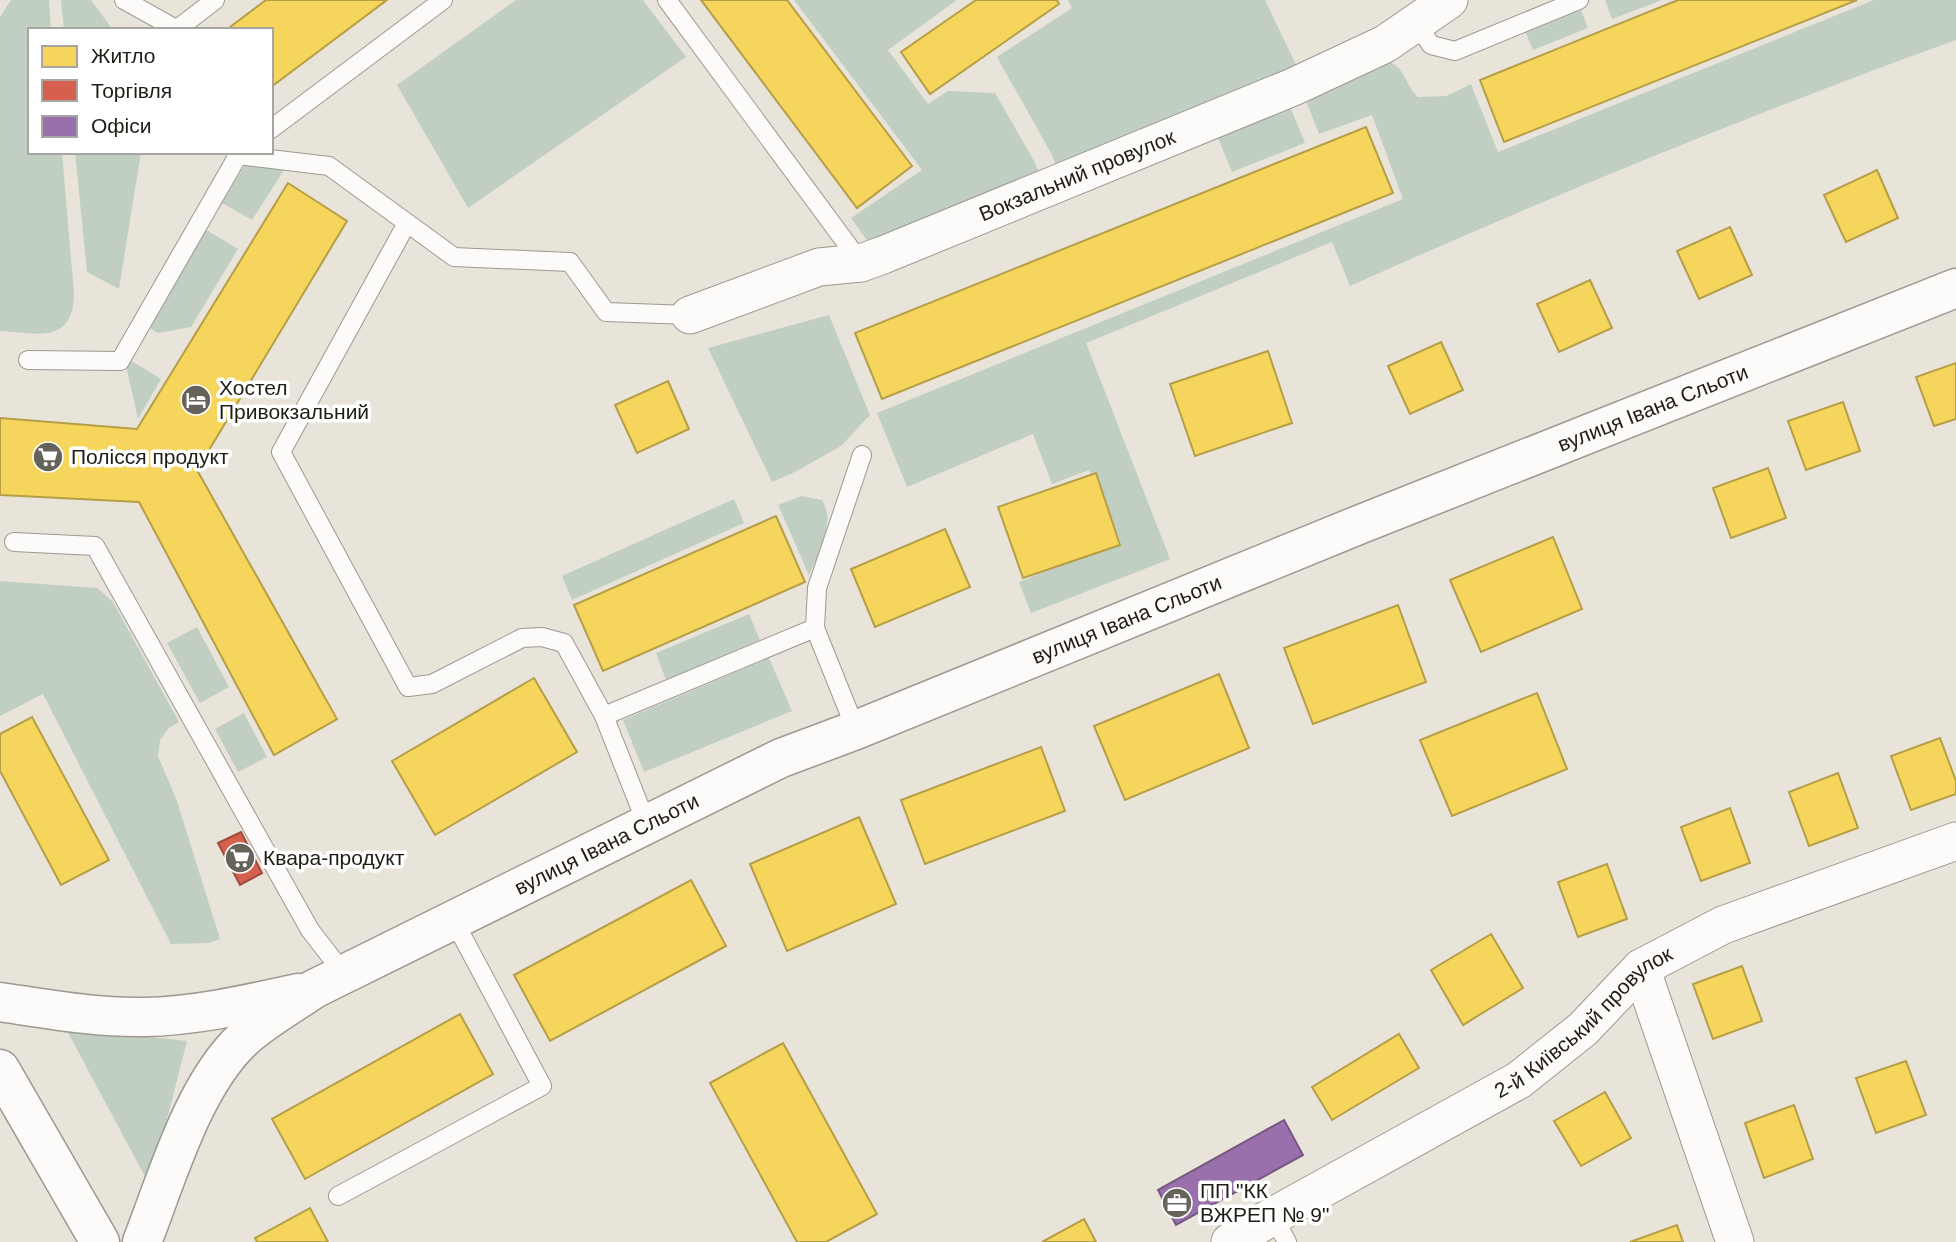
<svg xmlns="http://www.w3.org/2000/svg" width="1956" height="1242" viewBox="0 0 1956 1242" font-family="Arial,sans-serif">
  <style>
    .green { fill: #c1cfc2 }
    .homes { fill: #f6d55c; stroke: #b69e47; stroke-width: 2 }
    .shops { fill: #d6604d; stroke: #9f4c3d; stroke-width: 2 }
    .offices { fill: #9970ab; stroke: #75577f; stroke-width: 2 }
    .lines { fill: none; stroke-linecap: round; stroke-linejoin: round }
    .lane-casing { stroke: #9d9891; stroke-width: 20 }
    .street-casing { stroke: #9d9891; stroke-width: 39 }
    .secondary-casing { stroke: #9d9891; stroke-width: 41 }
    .primary-casing { stroke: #9d9891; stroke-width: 41 }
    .lane { stroke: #fcfbf9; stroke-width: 18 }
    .street { stroke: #fcfbf9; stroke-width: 37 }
    .secondary { stroke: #fcfbf9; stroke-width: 38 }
    .primary { stroke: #fcfbf9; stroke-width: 38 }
    .labels { text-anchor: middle; stroke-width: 7; stroke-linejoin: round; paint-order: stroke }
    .street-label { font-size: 21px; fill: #201d17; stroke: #fff }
    .poi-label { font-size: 21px; fill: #201d17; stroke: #fff; text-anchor: start }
  </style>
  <rect width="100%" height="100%" fill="#e9e4da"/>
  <g class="green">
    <path d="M11,0H49L51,30H30V152H62L74,294C73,345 37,333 0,331V17Z"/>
    <path d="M61,0H91L113,30H64Z"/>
    <path d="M516,0H643L686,57L468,208L397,85Z"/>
    <path d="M794,0H957L888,50L928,104L948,91L995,93L1034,161L1042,179L873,249L851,218L922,170Z"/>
    <path d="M1068,0H1265L1300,73L1059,173L1052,155L997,57L1072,8Z"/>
    <path d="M1605,0H1662L1612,19Z"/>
    <path d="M1874,0H1956V40C1751,114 1549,197 1350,286L1332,242L1086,343L1170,559L1031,613L1019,582L1120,541L1089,470L1052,484L1033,434L907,487L877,413L1403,199L1372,115L1319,134L1303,93L1386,61C1405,65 1405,85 1418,97L1446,96L1471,84L1498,152Z"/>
    <path d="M1581,10L1588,28L1533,50L1526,33Z"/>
    <path d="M1287,99L1305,143L1232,172L1214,128Z"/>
    <path d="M75,152H141L119,289L87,272Z"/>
    <path d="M246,163L284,170L252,220L222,203Z"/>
    <path d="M205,229L238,249L191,327L158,333L148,327Z"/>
    <path d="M829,315L870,415L841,446L795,472L772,482L708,348Z"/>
    <path d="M130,360L161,379L138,419L126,366Z"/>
    <path d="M802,496L822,500C836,522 819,553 809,575L778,505Z"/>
    <path d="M734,499L744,523L572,600L562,576Z"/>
    <path d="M0,581L97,588L113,602L179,722L169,728L160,740L158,756L177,801L220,939L209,943L171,944L43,694L0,716Z"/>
    <path d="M749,614L760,640L666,680L656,653Z"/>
    <path d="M197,627L229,687L200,703L167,643Z"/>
    <path d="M769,658L792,711L644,772L623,720Z"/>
    <path d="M244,713L267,757L238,772L215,729Z"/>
    <path d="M65,1027L187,1041L150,1186Z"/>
  </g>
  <g class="homes">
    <path d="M266,0H387L271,87V30H226Z"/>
    <path d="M701,0H787L912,166L857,208Z"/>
    <path d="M976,0H1057L1059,4L930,94L901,52Z"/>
    <path d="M1678,0H1857L1504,142L1480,80Z"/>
    <path d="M1366,127L1393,193L882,399L855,333Z"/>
    <path d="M1877,170L1898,218L1846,242L1824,195Z"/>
    <path d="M288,183L347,221L197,470L337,719L274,755L139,502L0,495V418L137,429Z"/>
    <path d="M1730,227L1752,275L1699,299L1677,251Z"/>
    <path d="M1590,280L1612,328L1559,352L1537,304Z"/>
    <path d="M1441,342L1463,390L1410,414L1388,366Z"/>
    <path d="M1268,351L1292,423L1195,456L1170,384Z"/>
    <path d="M1956,363V419L1934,426L1916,377Z"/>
    <path d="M668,381L689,429L637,453L615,405Z"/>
    <path d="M1843,402L1860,451L1806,470L1788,421Z"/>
    <path d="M1768,468L1786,518L1731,538L1713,488Z"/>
    <path d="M1096,473L1120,545L1023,578L998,507Z"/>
    <path d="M776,516L805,582L603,671L574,605Z"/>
    <path d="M945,529L970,587L875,627L851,569Z"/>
    <path d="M1553,537L1582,609L1481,652L1450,580Z"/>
    <path d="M1398,605L1426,682L1313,724L1284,648Z"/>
    <path d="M1219,674L1249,748L1125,800L1094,726Z"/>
    <path d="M534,678L577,752L435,835L392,761Z"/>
    <path d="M1537,693L1567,769L1452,816L1420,740Z"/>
    <path d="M32,717L109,860L61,885L0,771V734Z"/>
    <path d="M1940,738L1956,781V794L1911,810L1891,756Z"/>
    <path d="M1041,747L1065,811L925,864L901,800Z"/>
    <path d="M1838,773L1858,828L1809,846L1789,792Z"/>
    <path d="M1730,808L1750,863L1701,881L1681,827Z"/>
    <path d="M859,817L896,904L787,951L750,864Z"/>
    <path d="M1607,864L1627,919L1578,937L1558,882Z"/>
    <path d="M691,880L726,946L550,1041L514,975Z"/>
    <path d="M1491,934L1523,988L1463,1025L1431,970Z"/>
    <path d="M1742,966L1762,1021L1713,1039L1693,984Z"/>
    <path d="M460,1014L493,1074L305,1179L272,1119Z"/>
    <path d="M1399,1034L1419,1068L1332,1120L1312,1087Z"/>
    <path d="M783,1043L877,1214L826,1242H797L710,1083Z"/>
    <path d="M1906,1061L1926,1115L1876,1133L1856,1078Z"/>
    <path d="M1605,1092L1631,1138L1581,1166L1554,1121Z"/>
    <path d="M1794,1105L1813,1159L1764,1178L1745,1123Z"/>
    <path d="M310,1208L328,1242H257L255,1238Z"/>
    <path d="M1084,1219L1096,1242H1042Z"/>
    <path d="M1677,1225L1683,1242H1630Z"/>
  </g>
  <path class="shops" d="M241,832L262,873L240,885L218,843Z"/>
  <path class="offices" d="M1284,1120L1303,1155L1176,1225L1158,1190Z"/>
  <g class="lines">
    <g class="lane-casing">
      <g id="lane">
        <path d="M124,0L176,29"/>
        <path d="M667,0L861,263"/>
        <path d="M1416,23L1431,45L1455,51L1579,0"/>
        <path d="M176,30L215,0"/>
        <path d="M271,129L443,0"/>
        <path d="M235,152L237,155L329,166L454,257L570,262L606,312L690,315"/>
        <path d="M407,223L281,452L408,687L432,684L522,638L542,637L564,643L604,716L647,825"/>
        <path d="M28,360L120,361L240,152"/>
        <path d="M14,542L95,546L310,930L344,974"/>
        <path d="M604,716L815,628"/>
        <path d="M856,730L815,628L817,588L862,455"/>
        <path d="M338,1196L542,1086L453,919"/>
        <path d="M1273,1216L1287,1242"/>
      </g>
    </g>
    <g class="street-casing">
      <g id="street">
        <path id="s1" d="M690,315L819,267L861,263L883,255L1293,87L1385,44L1449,0"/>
        <path d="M1641,968L1735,1242"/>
        <path id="s2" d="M1230,1242L1273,1216L1519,1080L1583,1029L1641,968L1723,925L1956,841"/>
      </g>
    </g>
    <g class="secondary-casing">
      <g id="secondary">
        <path d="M0,1002C48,1009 96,1018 144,1017C196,1016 248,1004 298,993"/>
        <path id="s3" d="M142,1242C167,1178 193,1086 243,1039C261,1022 292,1004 314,989L781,758L856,730L1361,524L1956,288"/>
      </g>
    </g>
    <g class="primary-casing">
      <path id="primary" d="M0,1069L100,1242"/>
    </g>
    <use href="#lane" class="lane"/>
    <use href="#street" class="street"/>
    <use href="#secondary" class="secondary"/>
    <use href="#primary" class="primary"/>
  </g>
  <defs>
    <g id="hotel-disc" transform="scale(1.575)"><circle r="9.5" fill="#66635b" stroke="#fff"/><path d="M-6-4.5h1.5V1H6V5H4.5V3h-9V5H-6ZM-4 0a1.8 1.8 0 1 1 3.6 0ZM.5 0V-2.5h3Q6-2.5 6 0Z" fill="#fff"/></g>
    <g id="supermarket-disc" transform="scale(1.575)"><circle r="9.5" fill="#66635b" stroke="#fff"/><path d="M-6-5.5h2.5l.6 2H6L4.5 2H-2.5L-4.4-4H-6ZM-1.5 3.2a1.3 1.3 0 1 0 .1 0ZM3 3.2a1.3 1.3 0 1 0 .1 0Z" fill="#fff"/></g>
    <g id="office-disc" transform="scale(1.575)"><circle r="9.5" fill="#66635b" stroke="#fff"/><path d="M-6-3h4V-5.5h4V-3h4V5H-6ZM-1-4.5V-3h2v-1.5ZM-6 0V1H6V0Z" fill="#fff"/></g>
  </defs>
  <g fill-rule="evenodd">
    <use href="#hotel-disc" x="196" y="400"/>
    <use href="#supermarket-disc" x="48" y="457"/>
    <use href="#supermarket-disc" x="240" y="858"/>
    <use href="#office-disc" x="1177" y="1203"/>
  </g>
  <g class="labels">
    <g class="street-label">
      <text dy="7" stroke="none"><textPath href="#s1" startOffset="413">Вокзальний провулок</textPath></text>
      <text dy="7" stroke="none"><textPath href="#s3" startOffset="1776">вулиця Івана Сльоти</textPath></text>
      <text dy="7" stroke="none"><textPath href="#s3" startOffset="1209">вулиця Івана Сльоти</textPath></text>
      <text dy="7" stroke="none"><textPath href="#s3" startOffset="642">вулиця Івана Сльоти</textPath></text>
      <text dy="7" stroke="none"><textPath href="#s2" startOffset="418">2-й Київський провулок</textPath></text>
    </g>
    <g class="poi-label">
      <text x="219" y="395">Хостел<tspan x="219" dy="24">Привокзальний</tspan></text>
      <text x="71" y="464">Полісся продукт</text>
      <text x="263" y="865">Квара-продукт</text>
      <text x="1200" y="1198">ПП "КК<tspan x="1200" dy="24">ВЖРЕП № 9"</tspan></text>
    </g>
  </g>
  <rect x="28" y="28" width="245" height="126" fill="#ffffff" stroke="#a6a5a2" stroke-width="2"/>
  <rect x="42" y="46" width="35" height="21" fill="#f6d55c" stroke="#a6a5a2" stroke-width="2"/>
  <text x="91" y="63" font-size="21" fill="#201d17">Житло</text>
  <rect x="42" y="80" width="35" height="21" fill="#d6604d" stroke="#a6a5a2" stroke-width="2"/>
  <text x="91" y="98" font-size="21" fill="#201d17">Торгівля</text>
  <rect x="42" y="116" width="35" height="21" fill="#9970ab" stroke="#a6a5a2" stroke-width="2"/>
  <text x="91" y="133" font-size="21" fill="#201d17">Офіси</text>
</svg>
